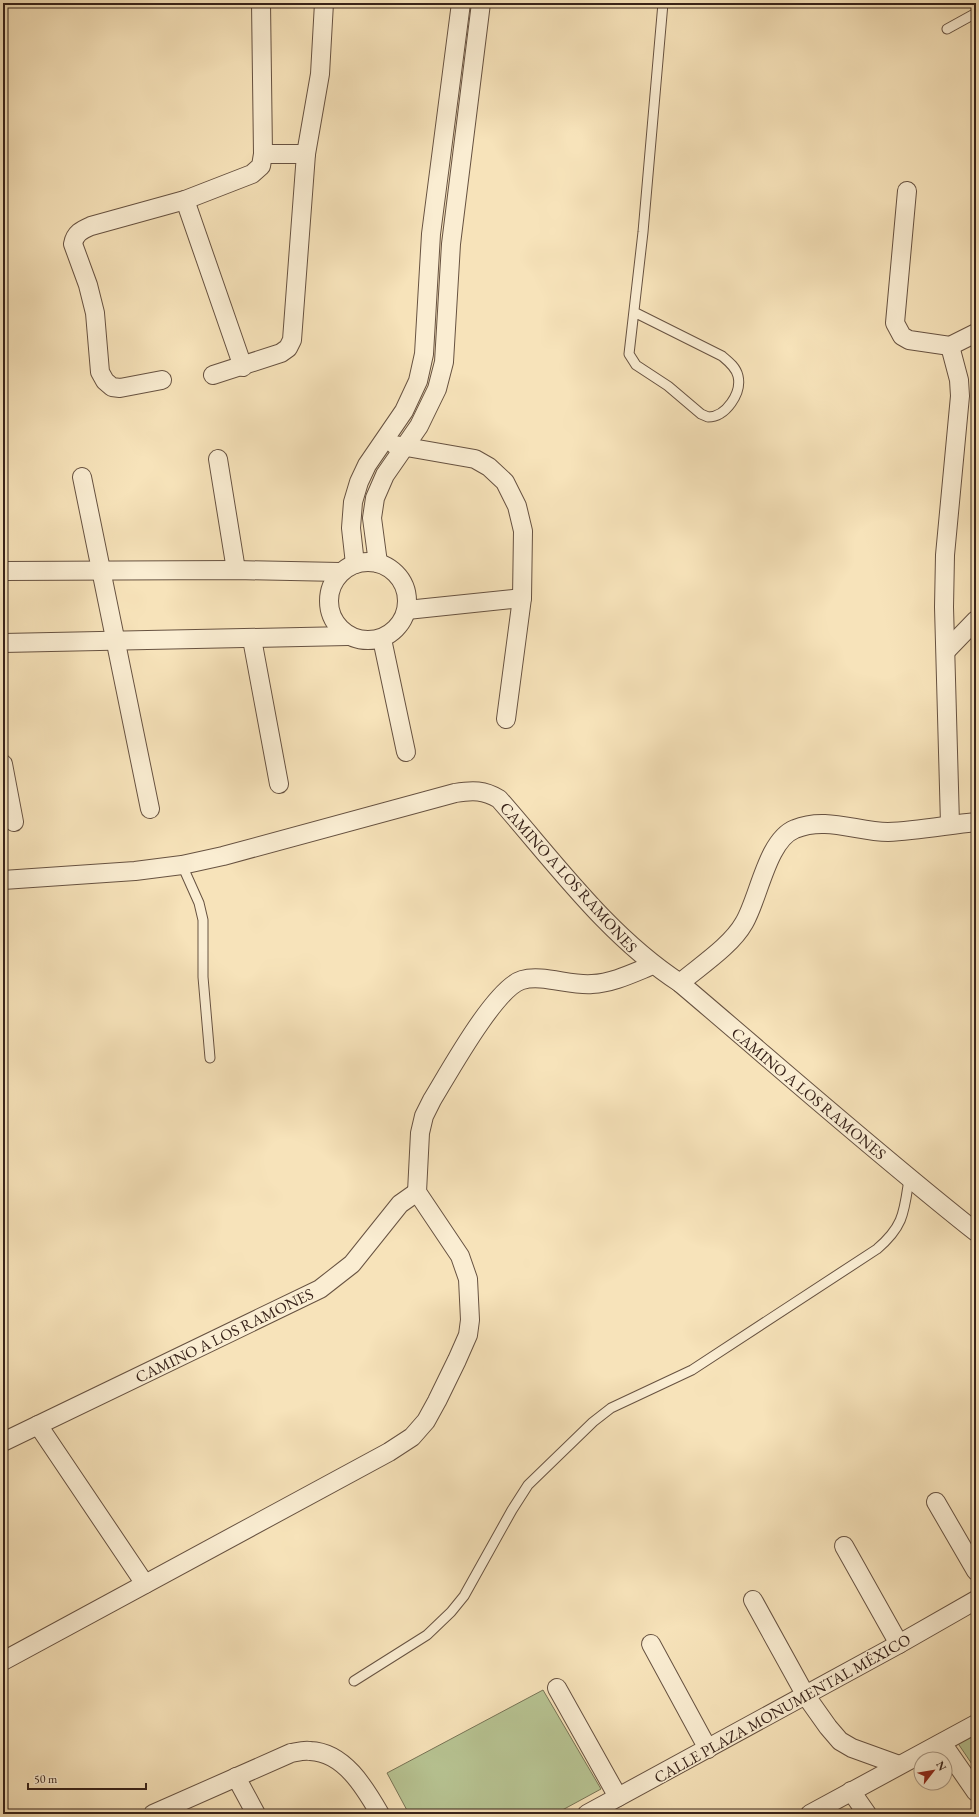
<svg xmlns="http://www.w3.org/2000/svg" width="979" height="1817" viewBox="0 0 979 1817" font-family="'EB Garamond',serif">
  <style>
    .green { fill: #b8c594; stroke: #787456 }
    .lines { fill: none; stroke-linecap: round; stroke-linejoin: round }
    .lane-casing { stroke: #675241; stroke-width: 11 }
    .street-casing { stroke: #675241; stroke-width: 20 }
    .lane { stroke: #faedd2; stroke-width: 9 }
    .street { stroke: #faedd2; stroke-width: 18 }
    .labels { text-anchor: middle; stroke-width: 3; stroke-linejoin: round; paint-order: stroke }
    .street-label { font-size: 16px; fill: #372219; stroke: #faedd2 }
  </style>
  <rect width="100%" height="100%" fill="#f7e3ba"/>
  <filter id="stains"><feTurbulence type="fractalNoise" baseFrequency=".005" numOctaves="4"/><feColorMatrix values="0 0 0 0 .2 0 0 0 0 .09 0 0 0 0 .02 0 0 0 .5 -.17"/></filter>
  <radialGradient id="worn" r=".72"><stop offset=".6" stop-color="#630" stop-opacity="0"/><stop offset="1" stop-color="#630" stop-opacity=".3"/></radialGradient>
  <g class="green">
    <path d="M543,1690L601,1789L555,1814H409L387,1773Z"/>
    <path d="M976,1731V1770L957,1742Z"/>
  </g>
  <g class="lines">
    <g class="lane-casing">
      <g id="lane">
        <path d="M947,29L976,13"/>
        <path d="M634,312L722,356C728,361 736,367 738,376C742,393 726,417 708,417L701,414L668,386L636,365L629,354L643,232L663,3"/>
        <path d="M182,865L199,903L203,920V977L210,1058"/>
        <path d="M354,1681L427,1635L451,1612L464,1596L512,1510L528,1485L593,1422L611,1408L692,1370L877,1249C904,1226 904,1212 909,1179"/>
      </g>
    </g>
    <g class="street-casing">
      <g id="street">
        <path d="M263,154H306L320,74L324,3"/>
        <path d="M907,191L895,323L902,336L909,340L950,346L976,333"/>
        <path d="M185,200L243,367"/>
        <path d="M950,346L959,380L960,396L945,555L944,607L950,824"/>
        <path d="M213,375L281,353L288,348L292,340L306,154"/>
        <path d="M162,380L120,388L112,387L105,381L100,372L95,313L88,285L73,244C75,233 82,230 91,226L185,200L252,174L261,166L263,154L261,3"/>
        <path d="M395,445L475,459L489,467L505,482L517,506L523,531L522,598L506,719"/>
        <path d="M218,459L236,570"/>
        <path d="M82,477L150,809"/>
        <circle cx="368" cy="601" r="39"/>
        <path d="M378,563L372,518L375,498L385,475L419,426L437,389L444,362L451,244L481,3"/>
        <path d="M355,564L351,528L353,502L359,482L367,465L404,411L418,381L424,354L431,234L461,3"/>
        <path d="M3,571L236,570L340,572"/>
        <path d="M407,610L522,598"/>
        <path d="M252,639L279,784"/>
        <path d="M382,639L406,752"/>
        <path d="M3,643L348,636"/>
        <path d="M946,651L976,620"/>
        <path d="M3,764L14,822"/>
        <path d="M3,880L135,871L182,865L223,856L455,793C473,790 484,790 499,799C556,864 608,936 680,983C778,1066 875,1152 976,1232"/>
        <path d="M680,983C700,966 731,946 744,923C759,898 767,840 795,829C826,816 857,832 888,832C917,831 947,825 976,822"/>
        <path d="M38,1425L145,1584"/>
        <path d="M3,1442L320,1289L352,1264L400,1204L417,1192"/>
        <path d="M936,1502L976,1571"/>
        <path d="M844,1546L899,1644"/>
        <path d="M753,1600L806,1696L828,1727L840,1741L852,1748L899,1765"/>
        <path d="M651,1644L708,1749"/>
        <path d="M3,1661L389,1452L412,1437L426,1421L437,1401L457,1360L468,1335L470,1320L468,1279L460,1256L417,1192L420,1133L424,1116L432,1100C448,1074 495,988 522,980C542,974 571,986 592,984C613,983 633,973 653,965"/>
        <path d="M557,1688L618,1797"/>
        <path d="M942,1743L976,1792"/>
        <path d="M236,1777L256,1814"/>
        <path d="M851,1791L867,1814"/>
        <path d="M153,1814L291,1753C297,1752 304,1750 310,1751C344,1752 365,1788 380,1814"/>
        <path d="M587,1814L899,1644L976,1600"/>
        <path d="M810,1814L976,1724"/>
      </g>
    </g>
    <use href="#lane" class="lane"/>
    <use href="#street" class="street"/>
  </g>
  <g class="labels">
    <g class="street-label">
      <text transform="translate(569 877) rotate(48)" y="6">CAMINO A LOS RAMONES</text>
      <text transform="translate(809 1093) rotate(40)" y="6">CAMINO A LOS RAMONES</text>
      <text transform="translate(224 1335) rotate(-26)" y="6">CAMINO A LOS RAMONES</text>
      <text transform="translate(782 1708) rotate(-29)" y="6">CALLE PLAZA MONUMENTAL MÉXICO</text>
    </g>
  </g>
  <rect width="979" height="1817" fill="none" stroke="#f7e3ba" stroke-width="16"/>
  <rect x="4" y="4" width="971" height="1809" fill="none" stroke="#372219" stroke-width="2"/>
  <rect x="8" y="8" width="963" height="1801" fill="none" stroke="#372219"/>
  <g transform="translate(933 1771) rotate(59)"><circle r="19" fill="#faedd2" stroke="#ac9c88"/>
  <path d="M0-3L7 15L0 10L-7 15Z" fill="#8f2418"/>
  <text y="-6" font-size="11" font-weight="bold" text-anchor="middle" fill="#372219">N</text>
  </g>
  <path d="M28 1783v6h118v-6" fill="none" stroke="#372219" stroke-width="2"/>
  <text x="34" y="1783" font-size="12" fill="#372219" stroke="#faedd2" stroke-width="3" paint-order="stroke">50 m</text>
  <rect width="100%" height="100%" filter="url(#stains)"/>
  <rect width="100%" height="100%" fill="url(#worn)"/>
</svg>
